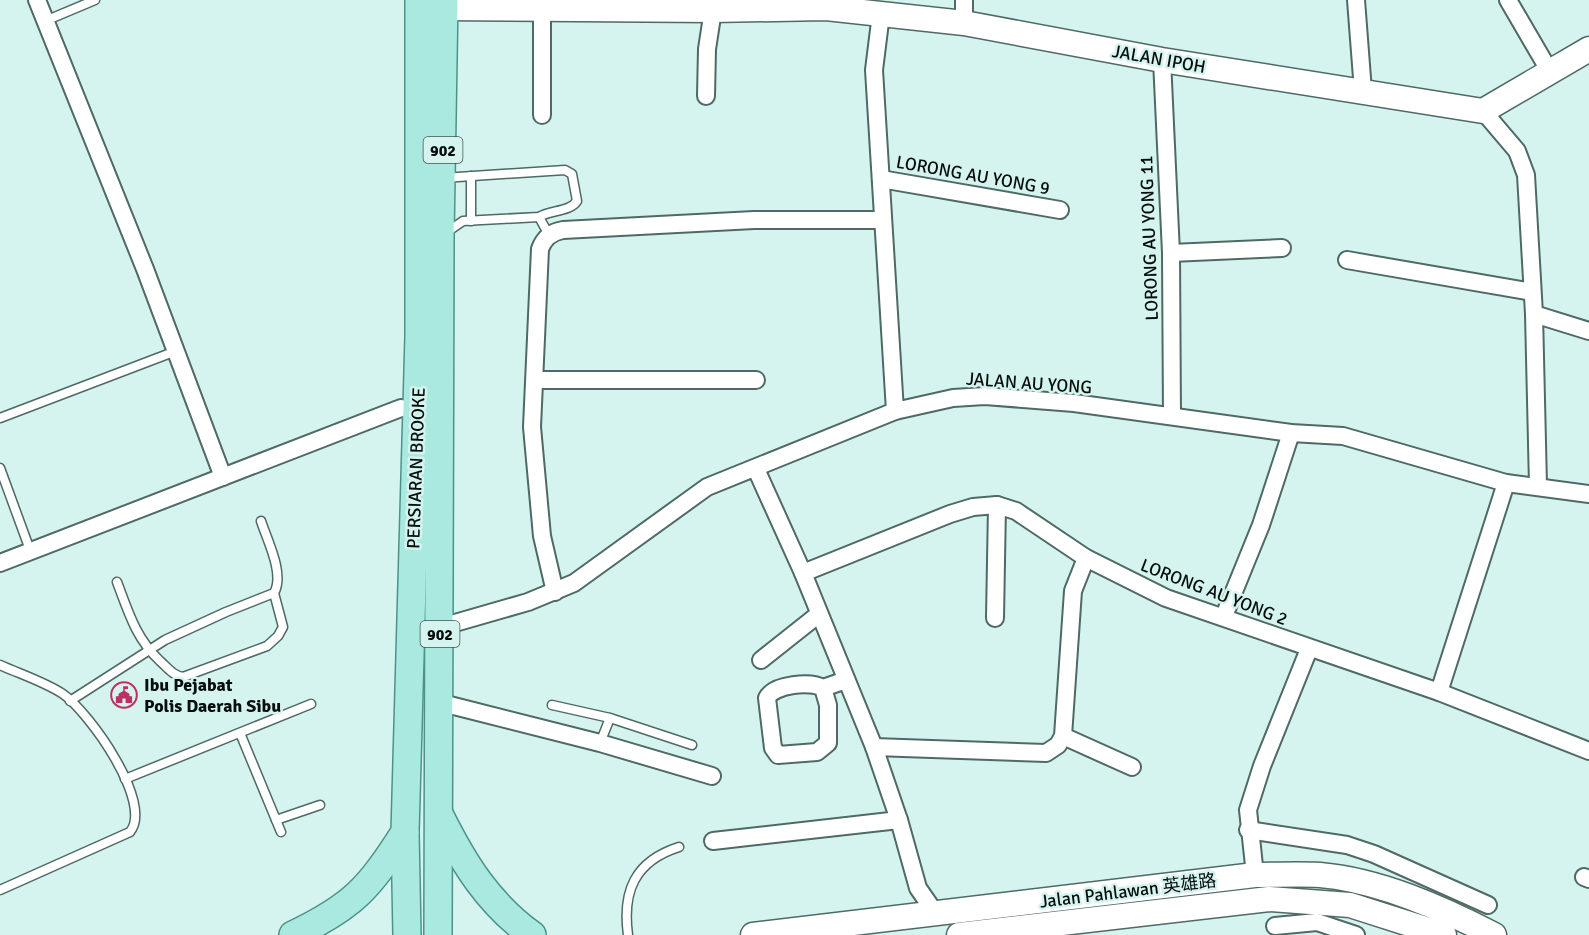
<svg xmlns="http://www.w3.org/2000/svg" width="1589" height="935" viewBox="0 0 1589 935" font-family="Signika,'Noto Sans SC',sans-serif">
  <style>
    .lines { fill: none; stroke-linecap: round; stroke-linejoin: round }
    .lane-casing { stroke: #4f6965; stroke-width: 11 }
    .street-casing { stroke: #4f6965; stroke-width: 20 }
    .secondary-casing { stroke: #4f6965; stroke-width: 27 }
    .primary-casing { stroke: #4b9389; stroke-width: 30 }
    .lane { stroke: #fff; stroke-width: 8 }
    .street { stroke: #fff; stroke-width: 16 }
    .secondary { stroke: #fff; stroke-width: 24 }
    .primary { stroke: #aae9e0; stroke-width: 27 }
    .labels { text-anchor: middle; stroke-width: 5; stroke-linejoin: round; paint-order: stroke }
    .shield { fill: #d6f4ef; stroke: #445351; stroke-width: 1.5 }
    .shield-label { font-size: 16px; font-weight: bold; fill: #050e0d }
    .street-label { font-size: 18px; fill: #050e0d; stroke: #d6f4ef }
    .poi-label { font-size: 18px; font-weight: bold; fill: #050e0d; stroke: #d6f4ef; text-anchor: start }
  </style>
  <rect width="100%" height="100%" fill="#d6f4ef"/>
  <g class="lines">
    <g class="lane-casing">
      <g id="lane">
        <path d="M45,21L95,0"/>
        <path d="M471,176V221"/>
        <path d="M443,178L565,170L572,174L577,201C570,212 550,210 539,217L463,221L447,232"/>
        <path d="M539,217L549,235"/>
        <path d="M0,418L176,351"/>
        <path d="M0,468L30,550"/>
        <path d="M117,582C128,611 136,639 160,661C168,668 172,675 183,677L267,646L278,636L283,627L274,593"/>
        <path d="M0,665C20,674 45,682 63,694C89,712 154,803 130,832L0,890"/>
        <path d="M70,701L165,640L226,612L274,593C285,574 267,540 261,521"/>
        <path d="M552,705L610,718L692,745"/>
        <path d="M240,733L281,832"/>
        <path d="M600,743L610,718"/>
        <path d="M125,779L311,704"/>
        <path d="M276,820L320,805"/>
        <path d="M628,935C622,891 635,861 679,847"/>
      </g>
    </g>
    <g class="street-casing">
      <g id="street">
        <path d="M37,0L145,269L223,477"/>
        <path d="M964,0V23"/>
        <path d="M1356,0L1363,91"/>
        <path d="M1508,0L1550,72"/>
        <path d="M542,9V115"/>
        <path d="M881,14L874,70L895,411"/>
        <path d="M1162,60L1171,253L1172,416"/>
        <path d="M706,96L707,49L713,10"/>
        <path d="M1483,111L1517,151L1526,175L1534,314L1538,486"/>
        <path d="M881,179L1060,210"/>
        <path d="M1171,253L1282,248"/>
        <path d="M1347,260L1532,292"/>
        <path d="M1534,314L1589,331"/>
        <path d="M536,380H756"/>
        <path d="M756,469L803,573L874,747L899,820L918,888L936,914"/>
        <path d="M0,563L401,408"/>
        <path d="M803,573L950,514L973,507L997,505L1016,511L1086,558L1166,598L1439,692L1589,751"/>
        <path d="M555,592L542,536L532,427L540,249C544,238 551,232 563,230L754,220H882"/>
        <path d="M1224,616L1261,525L1291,433"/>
        <path d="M995,618L997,505"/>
        <path d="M441,627L528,602L574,583L707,487L895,411L953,398L985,396L1074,403L1291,433L1343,436L1506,483L1589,494"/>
        <path d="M761,660L819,614"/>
        <path d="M823,688L828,705V743L817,752L778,755L773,748L767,698C774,684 811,681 823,688L846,680"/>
        <path d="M1439,692L1506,483"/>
        <path d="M438,702L600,743L712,776"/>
        <path d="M1063,736L1132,767"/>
        <path d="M874,747L1046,753L1058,745L1063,736L1073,591L1086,558"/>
        <path d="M1248,830L1347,845L1374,854L1488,905"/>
        <path d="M713,841L899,820"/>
        <path d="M1255,875L1248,810L1262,766L1309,649"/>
        <path d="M1584,877L1589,879"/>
        <path d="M1275,926L1317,922L1356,935"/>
      </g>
    </g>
    <g class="secondary-casing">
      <g id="secondary">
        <path d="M444,8L713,10L826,8L964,23L1162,60L1483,111L1589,49"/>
        <path d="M753,935L1255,875C1276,875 1298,874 1320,875C1379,880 1442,908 1494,935"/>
        <path d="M959,935L1269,899L1350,905L1444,935"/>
      </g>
    </g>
    <g class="primary-casing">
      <g id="primary">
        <path d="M440,816C464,864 488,903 532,935"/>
        <path d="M293,935C354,906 369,888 405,832"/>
        <path d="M407,935L405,832L419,336V0"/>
        <path d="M438,935L440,236L444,0"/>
      </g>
    </g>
    <use href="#lane" class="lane"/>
    <use href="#street" class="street"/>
    <use href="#secondary" class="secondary"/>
    <use href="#primary" class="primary"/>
  </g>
  <defs>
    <g id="civic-ring" transform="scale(1.35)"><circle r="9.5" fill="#d6f4ef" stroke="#bd3063" stroke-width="1.5"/><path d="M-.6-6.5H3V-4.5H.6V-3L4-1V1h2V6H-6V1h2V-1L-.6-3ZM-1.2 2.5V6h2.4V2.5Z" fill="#bd3063"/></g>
  </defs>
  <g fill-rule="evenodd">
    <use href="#civic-ring" x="124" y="695"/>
  </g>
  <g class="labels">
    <g class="shield">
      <rect x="423.5" y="137" width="39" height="26" rx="4.5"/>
      <rect x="420.5" y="621" width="39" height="26" rx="4.5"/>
    </g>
    <g class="shield-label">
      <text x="443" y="156">902</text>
      <text x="440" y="640">902</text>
    </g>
    <g class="street-label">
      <text transform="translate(1159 59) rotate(10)" y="6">JALAN IPOH</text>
      <text transform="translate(973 175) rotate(10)" y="6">LORONG AU YONG 9</text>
      <text transform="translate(1149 238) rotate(-92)" y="6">LORONG AU YONG 11</text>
      <text transform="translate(1029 383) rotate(4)" y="6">JALAN AU YONG</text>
      <text transform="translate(416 468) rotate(-88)" y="6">PERSIARAN BROOKE</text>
      <text transform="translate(1214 592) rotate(21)" y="6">LORONG AU YONG 2</text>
      <text transform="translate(1128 891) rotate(-7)" y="6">Jalan Pahlawan 英雄路</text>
    </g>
    <g class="poi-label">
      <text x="144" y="691">Ibu Pejabat<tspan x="144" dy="21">Polis Daerah Sibu</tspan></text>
    </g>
  </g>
</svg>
